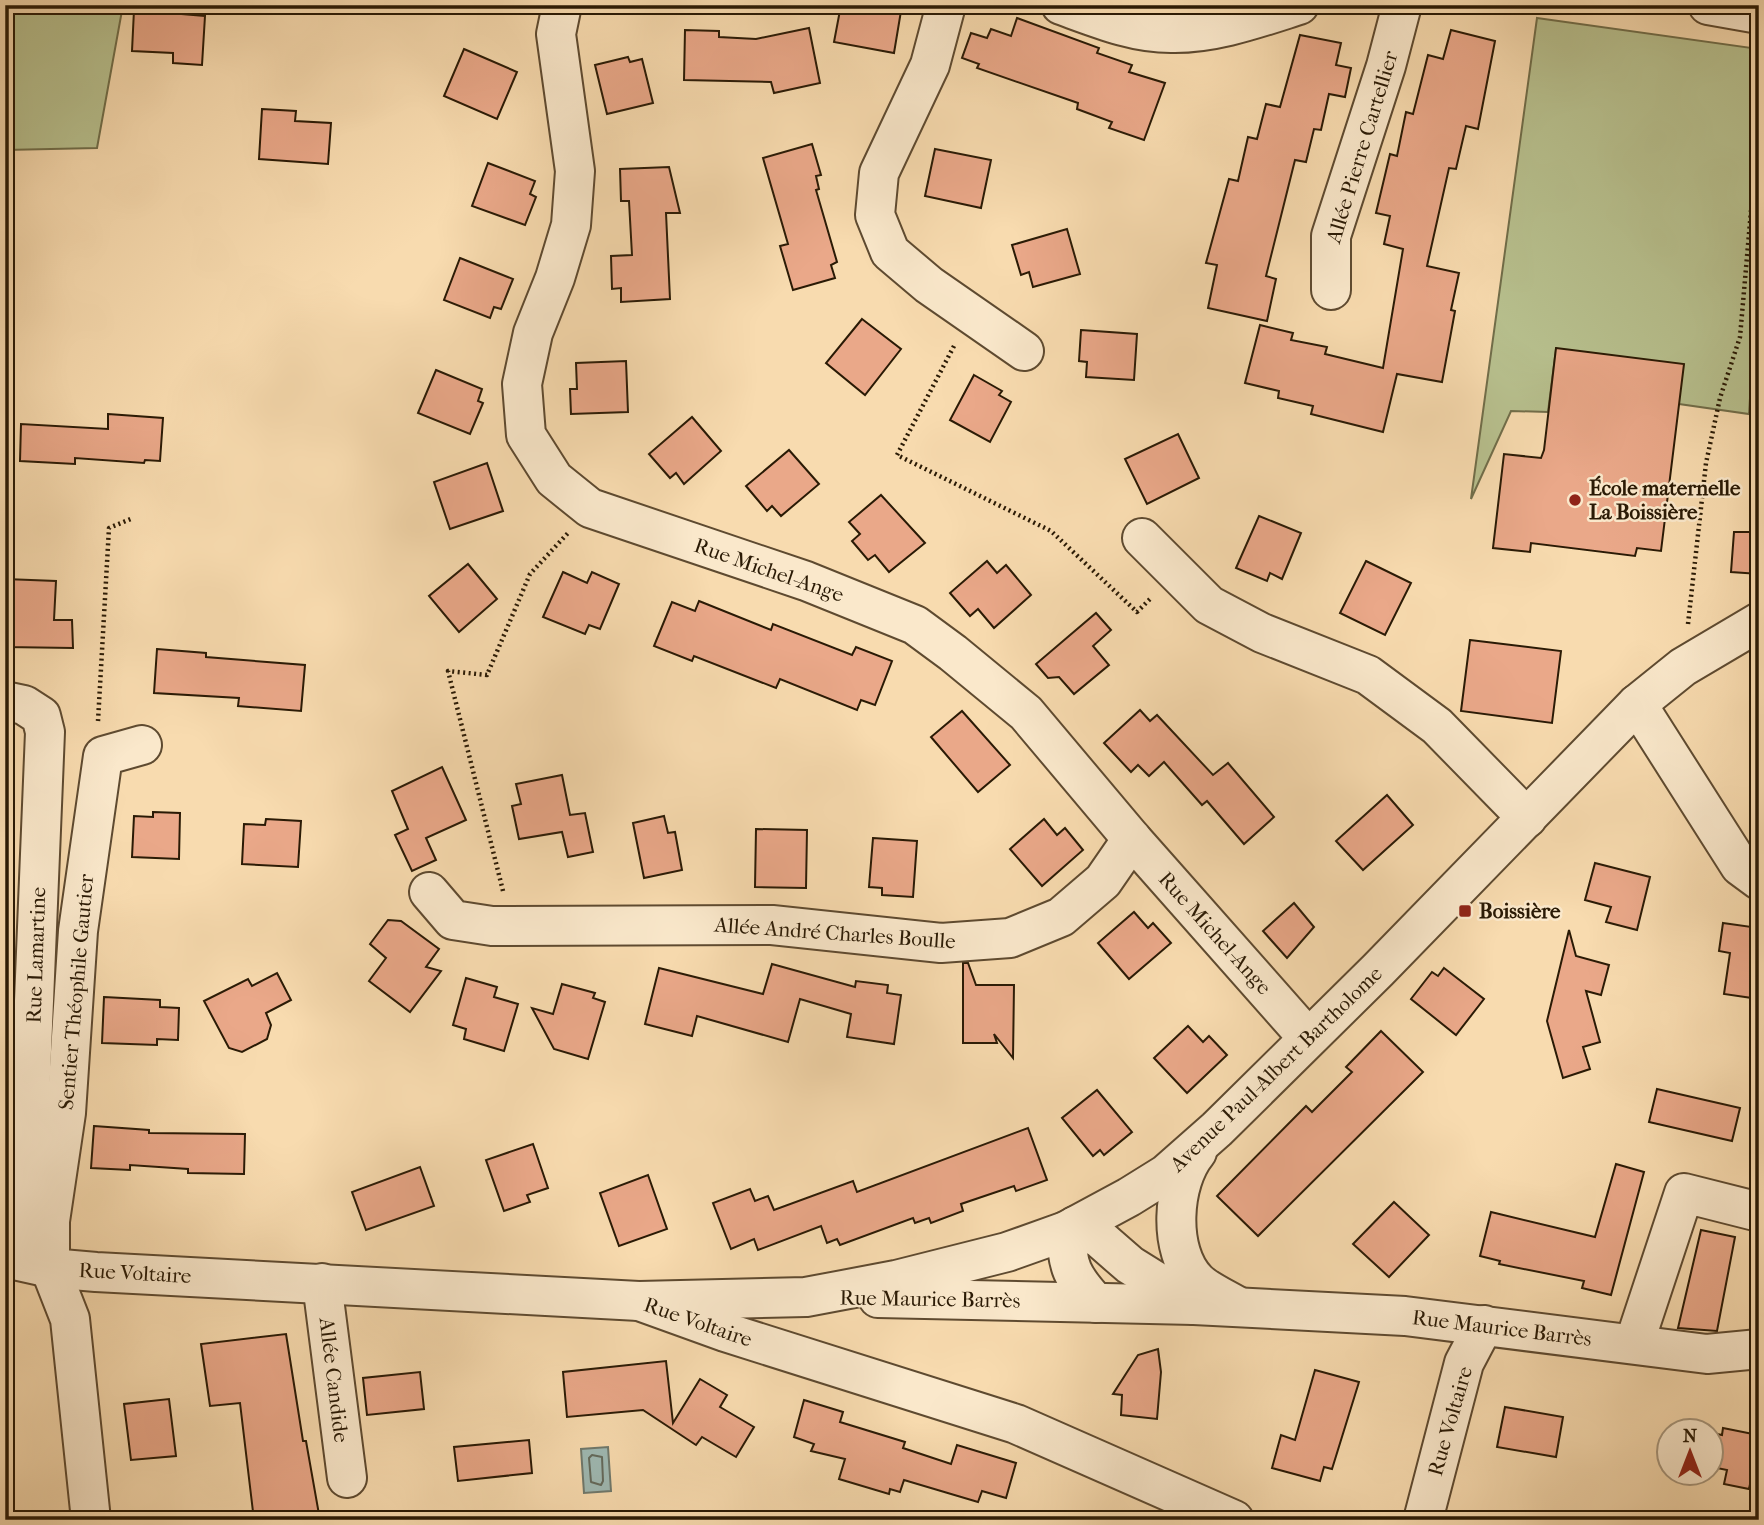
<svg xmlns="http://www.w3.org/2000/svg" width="1764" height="1525" viewBox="0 0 1764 1525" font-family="'IM FELL French Canon',serif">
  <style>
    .green { fill: #b8c18f; stroke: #716e4a; stroke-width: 2 }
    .water { fill: #9fb9b3; stroke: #70796d; stroke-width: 2 }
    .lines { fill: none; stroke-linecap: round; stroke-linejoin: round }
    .shore { stroke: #646a5c; stroke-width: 2 }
    .building { fill: #eaa889; stroke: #2a1a05; stroke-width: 2 }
    .minor-casing { stroke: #5e4a30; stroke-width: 42 }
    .path { stroke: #2a1a05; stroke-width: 4.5; stroke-dasharray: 2 3.5; stroke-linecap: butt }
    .minor { stroke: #fae8cb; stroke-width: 38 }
    .poi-dot { fill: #8f2418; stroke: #fae8cb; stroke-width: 2.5 }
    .labels { text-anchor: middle; stroke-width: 5; stroke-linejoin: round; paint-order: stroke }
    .street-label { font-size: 21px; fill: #2a1a05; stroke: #fae8cb }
    .poi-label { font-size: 21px; font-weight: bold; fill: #2a1a05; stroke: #fae8cb; text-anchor: start }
  </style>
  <rect width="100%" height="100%" fill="#f8dbaf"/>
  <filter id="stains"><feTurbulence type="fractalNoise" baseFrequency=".00286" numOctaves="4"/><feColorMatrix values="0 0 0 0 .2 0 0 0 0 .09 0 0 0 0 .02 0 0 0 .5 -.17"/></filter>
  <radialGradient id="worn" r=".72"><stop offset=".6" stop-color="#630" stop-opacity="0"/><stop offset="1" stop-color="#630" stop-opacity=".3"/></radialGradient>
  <g class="green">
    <path d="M5,5H123L97,148L5,150Z"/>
    <path d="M1537,18L1759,49V255L1749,414L1679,404L1556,349L1548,412L1511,411L1471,499Z"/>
  </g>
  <path class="water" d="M608,1447L611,1491L584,1493L581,1449Z"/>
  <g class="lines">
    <path class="shore" d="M592,1455L602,1457L603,1481L601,1485L591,1482L589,1458Z"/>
  </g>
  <g class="building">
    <path d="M841,5H902L894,53L834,42Z"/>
    <path d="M134,10L205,16L202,65L173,63V53L132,51Z"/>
    <path d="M1017,18L1099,48L1097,53L1132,65L1129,72L1165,83L1144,140L1109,128L1112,122L1077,109L1078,103L977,68L979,64L962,58L971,33L987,38L991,29L1011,36Z"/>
    <path d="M809,28L820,83L774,93L771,82L684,80L685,30L719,31V37L756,39Z"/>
    <path d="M1451,30L1495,41L1478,129L1466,126L1456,169L1449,168L1427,266L1459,273L1451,310L1455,311L1442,382L1397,374L1383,432L1311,414L1313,406L1278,398L1279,391L1245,383L1260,325L1293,333L1291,340L1327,347L1325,354L1383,368L1403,249L1384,244L1390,216L1376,213L1390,154L1397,156L1406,112L1413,114L1428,55L1443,59Z"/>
    <path d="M1300,35L1341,43L1336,65L1351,68L1345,97L1329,94L1321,130L1314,129L1306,162L1295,160L1266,276L1276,279L1267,321L1208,308L1217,265L1206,263L1229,179L1238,181L1248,137L1257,139L1266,104L1280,107Z"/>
    <path d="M464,49L517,72L497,119L444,96Z"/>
    <path d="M628,57L630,62L642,59L653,103L607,114L595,65Z"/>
    <path d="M262,109L296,111L295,121L331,123L328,164L259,159Z"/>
    <path d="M812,144L821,175L816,176L819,189L816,190L837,262L831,265L835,278L793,290L780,246L788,244L763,158Z"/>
    <path d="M935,149L991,160L981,208L925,196Z"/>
    <path d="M488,163L535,181L530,194L536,197L525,225L472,206Z"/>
    <path d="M669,167L680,213H666L670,299L621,302V288L612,289L611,256L632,255L629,201H621L620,169Z"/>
    <path d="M1067,229L1080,274L1033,287L1029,272L1021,275L1012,245Z"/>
    <path d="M460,258L513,279L501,309L494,307L490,318L444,300Z"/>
    <path d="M862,319L901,349L865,395L826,363Z"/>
    <path d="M1081,330L1137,334L1134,380L1086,377L1087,362L1079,361Z"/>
    <path d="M1556,348L1684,364L1661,551L1637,548L1635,556L1531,543L1530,552L1493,548L1504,454L1541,458L1544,450Z"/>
    <path d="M626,361L628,412L571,414L570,389H577L576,363Z"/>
    <path d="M436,370L482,389L478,401L483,403L470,434L418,413Z"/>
    <path d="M974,375L1002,391L999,395L1011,402L990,442L950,420Z"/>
    <path d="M108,414L163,418L160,461L145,460L144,463L75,458V464L20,461L21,424L108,429Z"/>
    <path d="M692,417L721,451L684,484L676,473L670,478L649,454Z"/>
    <path d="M1178,434L1199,478L1147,504L1125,459Z"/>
    <path d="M789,450L819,484L781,516L772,506L767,511L746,486Z"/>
    <path d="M487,463L503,511L450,529L434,482Z"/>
    <path d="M881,495L925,543L889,572L875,555L868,560L852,541L860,534L849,522Z"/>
    <path d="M1259,516L1301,533L1282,579L1270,573L1267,581L1236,568Z"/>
    <path d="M1734,532H1759V574L1731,572Z"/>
    <path d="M987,561L997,573L1006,565L1031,595L994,628L978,609L970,616L950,593Z"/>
    <path d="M1366,561L1411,583L1385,635L1340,613Z"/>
    <path d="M468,564L497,599L459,632L429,596Z"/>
    <path d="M563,572L587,583L592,572L619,584L600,629L589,625L585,634L543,617Z"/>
    <path d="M5,579L56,581L54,620H72L73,648L5,647Z"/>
    <path d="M699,601L771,630L773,624L852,655L856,647L892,661L875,705L861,700L857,710L780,679L776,688L694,656L692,661L654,646L672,602L695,611Z"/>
    <path d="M1096,613L1111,630L1093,646L1109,665L1074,694L1059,677L1048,678L1036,664Z"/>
    <path d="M1470,640L1561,651L1552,723L1461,711Z"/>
    <path d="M157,649L206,653V657L305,665L301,711L238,706L239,698L154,693Z"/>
    <path d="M1140,710L1150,721L1157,715L1213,775L1228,763L1274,817L1244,844L1207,801L1202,805L1164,762L1149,776L1138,765L1131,772L1104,743Z"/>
    <path d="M962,711L1010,765L978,792L931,737Z"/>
    <path d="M442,767L466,820L426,838L436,860L412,871L395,835L408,829L392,791Z"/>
    <path d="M562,775L570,815L585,813L593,852L568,857L562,832L519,839L512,806L521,804L516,784Z"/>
    <path d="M1387,795L1413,825L1363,870L1336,841Z"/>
    <path d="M153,812L180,813L179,859L132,857L134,816L153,817Z"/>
    <path d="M664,816L668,833L675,832L682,870L644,878L633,823Z"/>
    <path d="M266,819L301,821L298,867L242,864L244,824L265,825Z"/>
    <path d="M1044,819L1057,835L1065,828L1083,850L1042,886L1010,849Z"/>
    <path d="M756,829L807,830L806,888L755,887Z"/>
    <path d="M873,838L917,841L913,897L882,895V888L869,887Z"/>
    <path d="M1595,863L1650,877L1637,930L1606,922L1611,907L1585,900Z"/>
    <path d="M1294,903L1314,927L1287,958L1263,931Z"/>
    <path d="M1134,912L1148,928L1153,923L1171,943L1129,979L1098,943Z"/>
    <path d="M388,920L401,921L439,949L426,967L441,971L410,1012L369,981L386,958L370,944Z"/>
    <path d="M1723,923L1759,928V999L1724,994L1730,953L1719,951Z"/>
    <path d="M1569,930L1576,956L1609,965L1601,995L1586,991L1600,1042L1583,1047L1590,1069L1563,1078L1547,1021Z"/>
    <path d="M963,963H968L976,985H1014L1013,1058L994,1034L997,1043H963Z"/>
    <path d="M772,964L855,987L856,981L888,985L887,993L901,995L894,1044L847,1037L851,1014L800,999L788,1042L697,1016L692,1036L645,1024L659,968L763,994Z"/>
    <path d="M1444,968L1484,999L1456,1035L1411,999L1432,972L1438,976Z"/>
    <path d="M277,973L291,1000L266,1013L271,1025L267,1039L242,1052L229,1048L204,1001L248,979L252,986Z"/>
    <path d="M466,978L497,987L494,997L518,1004L504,1051L464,1039L466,1029L453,1025Z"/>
    <path d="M562,984L595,993L593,998L605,1002L588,1059L554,1049L532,1008L553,1014Z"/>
    <path d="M104,997L160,1000V1007L179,1008L178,1040L157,1039V1045L102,1043Z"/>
    <path d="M1188,1026L1203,1042L1209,1036L1227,1055L1187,1093L1154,1058Z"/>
    <path d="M1381,1031L1423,1072L1258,1236L1217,1196L1306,1106L1312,1112L1352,1072L1346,1067Z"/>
    <path d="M1657,1089L1740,1108L1732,1141L1649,1122Z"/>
    <path d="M1097,1090L1132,1132L1104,1155L1100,1150L1093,1156L1062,1118Z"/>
    <path d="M94,1126L149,1130V1133L245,1134L244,1174L188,1173V1169L130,1165V1170L91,1168Z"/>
    <path d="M1028,1128L1047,1180L1016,1191L1014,1186L961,1204L963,1211L931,1223L929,1218L915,1223L913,1218L840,1245L837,1239L827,1243L821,1226L758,1250L754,1239L731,1249L713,1203L750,1189L755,1201L768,1196L774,1210L853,1181L857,1192Z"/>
    <path d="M533,1144L548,1188L527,1195L530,1202L504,1211L486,1160Z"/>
    <path d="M1616,1164L1644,1172L1611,1295L1582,1288L1584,1281L1499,1264L1500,1261L1480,1256L1491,1212L1595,1237Z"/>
    <path d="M420,1167L434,1206L366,1230L352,1192Z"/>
    <path d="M648,1175L667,1229L619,1246L600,1193Z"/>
    <path d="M1394,1202L1429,1235L1389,1277L1353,1244Z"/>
    <path d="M1701,1230L1735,1237L1717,1331L1678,1328Z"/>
    <path d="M286,1334L303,1441H306L320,1520H254L240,1403L210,1406L201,1344Z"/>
    <path d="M1158,1349L1161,1372L1157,1419L1121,1415L1122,1395L1113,1394L1138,1355Z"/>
    <path d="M666,1361L673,1423L700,1379L727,1395L720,1407L754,1427L736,1457L702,1437L696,1445L643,1410L567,1417L563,1372Z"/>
    <path d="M1315,1370L1359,1382L1332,1469L1324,1467L1320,1481L1272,1468L1281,1435L1295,1440Z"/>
    <path d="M420,1372L424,1409L367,1415L363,1378Z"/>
    <path d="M169,1399L176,1456L131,1460L124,1404Z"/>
    <path d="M804,1400L843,1412L840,1422L905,1442L903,1448L951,1464L957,1445L1016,1463L1006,1498L982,1491L978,1502L904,1480L900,1492L890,1489L889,1494L839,1479L845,1459L811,1451L814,1444L794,1437Z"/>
    <path d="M1505,1407L1563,1417L1556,1457L1497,1447Z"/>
    <path d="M1723,1428L1753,1434L1751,1441L1759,1443V1476L1752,1475L1749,1489L1724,1484L1727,1470L1712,1467V1433L1722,1435Z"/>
    <path d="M529,1440L532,1473L458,1481L454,1447Z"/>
  </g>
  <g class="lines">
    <g class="minor-casing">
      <g id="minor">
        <path d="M562,5L556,34L575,171L571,225L555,278L533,333L522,384L526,435L554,479L590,508L806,581L915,625L953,653L1026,713L1132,839L1308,1038"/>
        <path d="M946,5L930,65L879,173L875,215L890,252L929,285L1024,351"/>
        <path d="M1061,5C1097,18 1133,33 1171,33C1214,34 1258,18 1299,5"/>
        <path d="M1708,5L1759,14"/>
        <path d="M1331,290V236L1386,66L1402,5"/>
        <path d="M1142,538L1209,605L1262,633L1368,675L1437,726L1527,818"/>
        <path d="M5,701L24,705L41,716L45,732L25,1221L50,1268L70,1319L91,1520"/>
        <path d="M1637,704L1740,866L1759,880"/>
        <path d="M429,892L453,920L492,926L772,925L941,943L1010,938L1061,917L1103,881L1132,839"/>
        <path d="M1197,1152C1172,1182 1167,1251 1197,1281C1207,1291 1226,1299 1239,1307"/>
        <path d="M1075,1226L1099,1238L1130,1265L1194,1305"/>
        <path d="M1066,1231C1067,1267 1072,1277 1096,1303"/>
        <path d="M50,1253V1221L66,1113L78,931L103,756L142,745"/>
        <path d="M5,1258L50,1268L96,1272L639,1301L725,1332L1016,1424L1234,1520"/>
        <path d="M322,1283L347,1478"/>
        <path d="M878,1298L1194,1305L1405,1316L1707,1354L1759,1349"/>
        <path d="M639,1301L806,1297L896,1280L1007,1252L1066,1231L1129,1197L1166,1174L1217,1129L1378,970L1637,704L1683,667L1759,622"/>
        <path d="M1634,1344L1684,1193L1759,1212"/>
        <path d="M1423,1520L1464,1363L1484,1325"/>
      </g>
    </g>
    <g class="path">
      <path d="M954,346L897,455L1051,531L1137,612L1151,598"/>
      <path d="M1688,624L1706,463L1720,398L1740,337L1759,119"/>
      <path d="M98,721L109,528L133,518"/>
      <path d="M503,891L448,671L487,675L530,574L568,533"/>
    </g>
    <use href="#minor" class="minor"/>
  </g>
  <g class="poi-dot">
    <circle cx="1575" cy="500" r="7"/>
    <rect x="1458" y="904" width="14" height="14" rx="3.5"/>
  </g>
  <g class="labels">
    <g class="street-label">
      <text transform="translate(1362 147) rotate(-73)" y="7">Allée Pierre Cartellier</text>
      <text transform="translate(769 570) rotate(19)" y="7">Rue Michel-Ange</text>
      <text transform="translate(835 933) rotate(4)" y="7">Allée André Charles Boulle</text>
      <text transform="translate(1215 933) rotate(48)" y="7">Rue Michel-Ange</text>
      <text transform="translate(36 955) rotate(-88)" y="7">Rue Lamartine</text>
      <text transform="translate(76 992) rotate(-85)" y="7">Sentier Théophile Gautier</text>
      <text transform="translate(1276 1069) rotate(-44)" y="7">Avenue Paul-Albert Bartholome</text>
      <text transform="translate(135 1273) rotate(3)" y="7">Rue Voltaire</text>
      <text transform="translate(930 1299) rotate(1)" y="7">Rue Maurice Barrès</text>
      <text transform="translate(698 1322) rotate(19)" y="7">Rue Voltaire</text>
      <text transform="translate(1502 1328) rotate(7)" y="7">Rue Maurice Barrès</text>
      <text transform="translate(334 1380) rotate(83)" y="7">Allée Candide</text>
      <text transform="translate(1450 1421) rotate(-74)" y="7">Rue Voltaire</text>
    </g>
    <g class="poi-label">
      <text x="1589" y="495">École maternelle<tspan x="1589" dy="24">La Boissière</tspan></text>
      <text x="1479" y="918">Boissière</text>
    </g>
  </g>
  <rect width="1764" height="1525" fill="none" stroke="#f8dbaf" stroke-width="28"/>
  <rect x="7" y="7" width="1750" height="1511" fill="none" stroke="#2a1a05" stroke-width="3.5"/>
  <rect x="14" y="14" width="1736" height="1497" fill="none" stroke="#2a1a05" stroke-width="2"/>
  <g transform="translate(1690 1452)"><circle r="33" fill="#fae8cb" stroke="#a7967c" stroke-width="2"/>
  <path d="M0-5L12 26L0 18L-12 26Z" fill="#8f2418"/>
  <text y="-10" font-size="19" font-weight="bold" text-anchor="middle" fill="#2a1a05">N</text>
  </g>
  <rect width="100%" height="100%" filter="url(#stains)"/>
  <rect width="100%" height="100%" fill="url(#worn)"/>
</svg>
